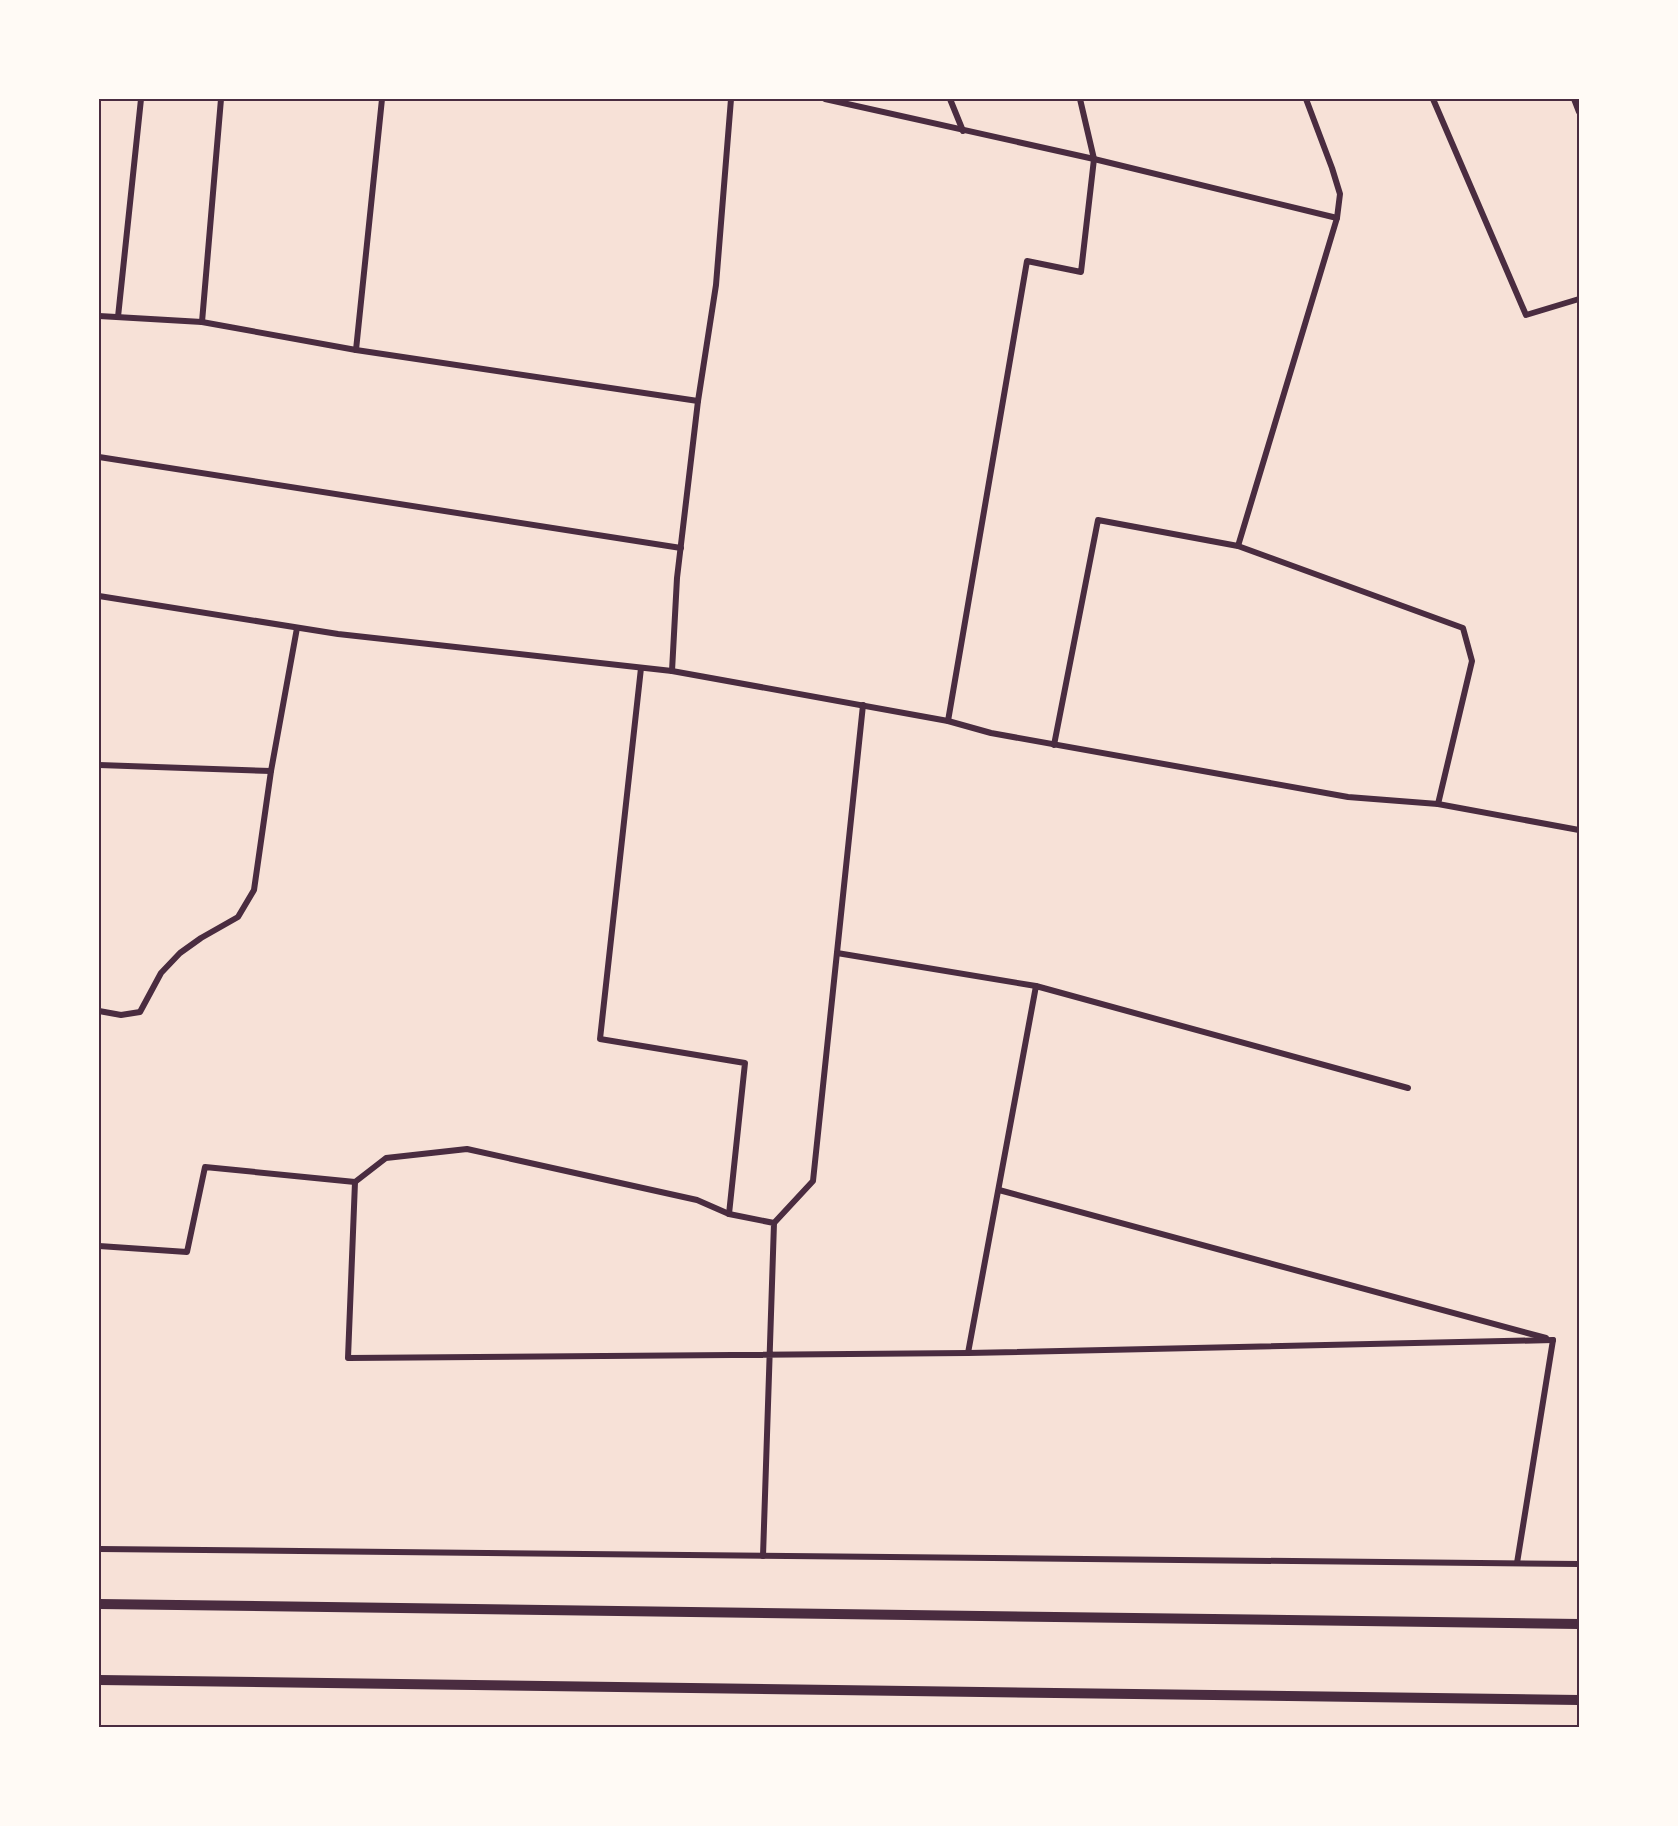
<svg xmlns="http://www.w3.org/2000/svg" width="1678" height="1826" viewBox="0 0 1678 1826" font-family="'DM Sans',sans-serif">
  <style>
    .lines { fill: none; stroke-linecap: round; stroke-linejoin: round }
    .minor { stroke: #4a2c40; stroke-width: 6 }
    .tertiary { stroke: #4a2c40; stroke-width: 10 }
    .neatline { fill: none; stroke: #4a2c40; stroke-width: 2 }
  </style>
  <rect width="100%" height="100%" fill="#f7e1d7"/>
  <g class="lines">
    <g class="minor">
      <path d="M825,99L1094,159L1337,218"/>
      <path d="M950,99L963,131"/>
      <path d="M1433,99L1526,315L1579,299"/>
      <path d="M1574,99L1579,112"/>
      <path d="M99,316L202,322L356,350L698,401"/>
      <path d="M118,317L141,99"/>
      <path d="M202,322L221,99"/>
      <path d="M356,350L382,99"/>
      <path d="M99,457L681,548"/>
      <path d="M1238,546L1337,218L1340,194L1332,168L1306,99"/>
      <path d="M99,596L338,634L672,671L948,721L991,733L1348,797L1438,804L1579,830"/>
      <path d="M641,668L600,1039L745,1063L729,1214"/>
      <path d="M672,671L677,578L698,401L716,285L731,99"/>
      <path d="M948,721L1027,261L1081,272L1094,159L1080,99"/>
      <path d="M1054,745L1098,520L1238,546L1463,628L1472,661L1438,804"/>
      <path d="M99,765L271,771L297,628"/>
      <path d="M837,953L1036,986"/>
      <path d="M99,1011L121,1015L140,1012L161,973L180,953L201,938L238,917L254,890L271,771"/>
      <path d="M999,1190L1546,1338"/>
      <path d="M774,1223L813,1181L863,705"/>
      <path d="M99,1246L187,1252L205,1167L355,1182"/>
      <path d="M968,1353L1036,986L1408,1088"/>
      <path d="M99,1549L1579,1564"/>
      <path d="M763,1556C766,1445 770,1334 774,1223L729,1214L697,1200L467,1149L386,1158L355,1182L348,1358L968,1353L1553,1340"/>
      <path d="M1517,1563L1553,1340"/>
    </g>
    <g class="tertiary">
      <path d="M99,1604L1579,1624"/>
      <path d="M99,1680L1579,1700"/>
    </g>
  </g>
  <rect width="1678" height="1826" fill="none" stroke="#fffaf5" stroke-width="201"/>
  <rect x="100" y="100" width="1478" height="1626" class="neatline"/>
</svg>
